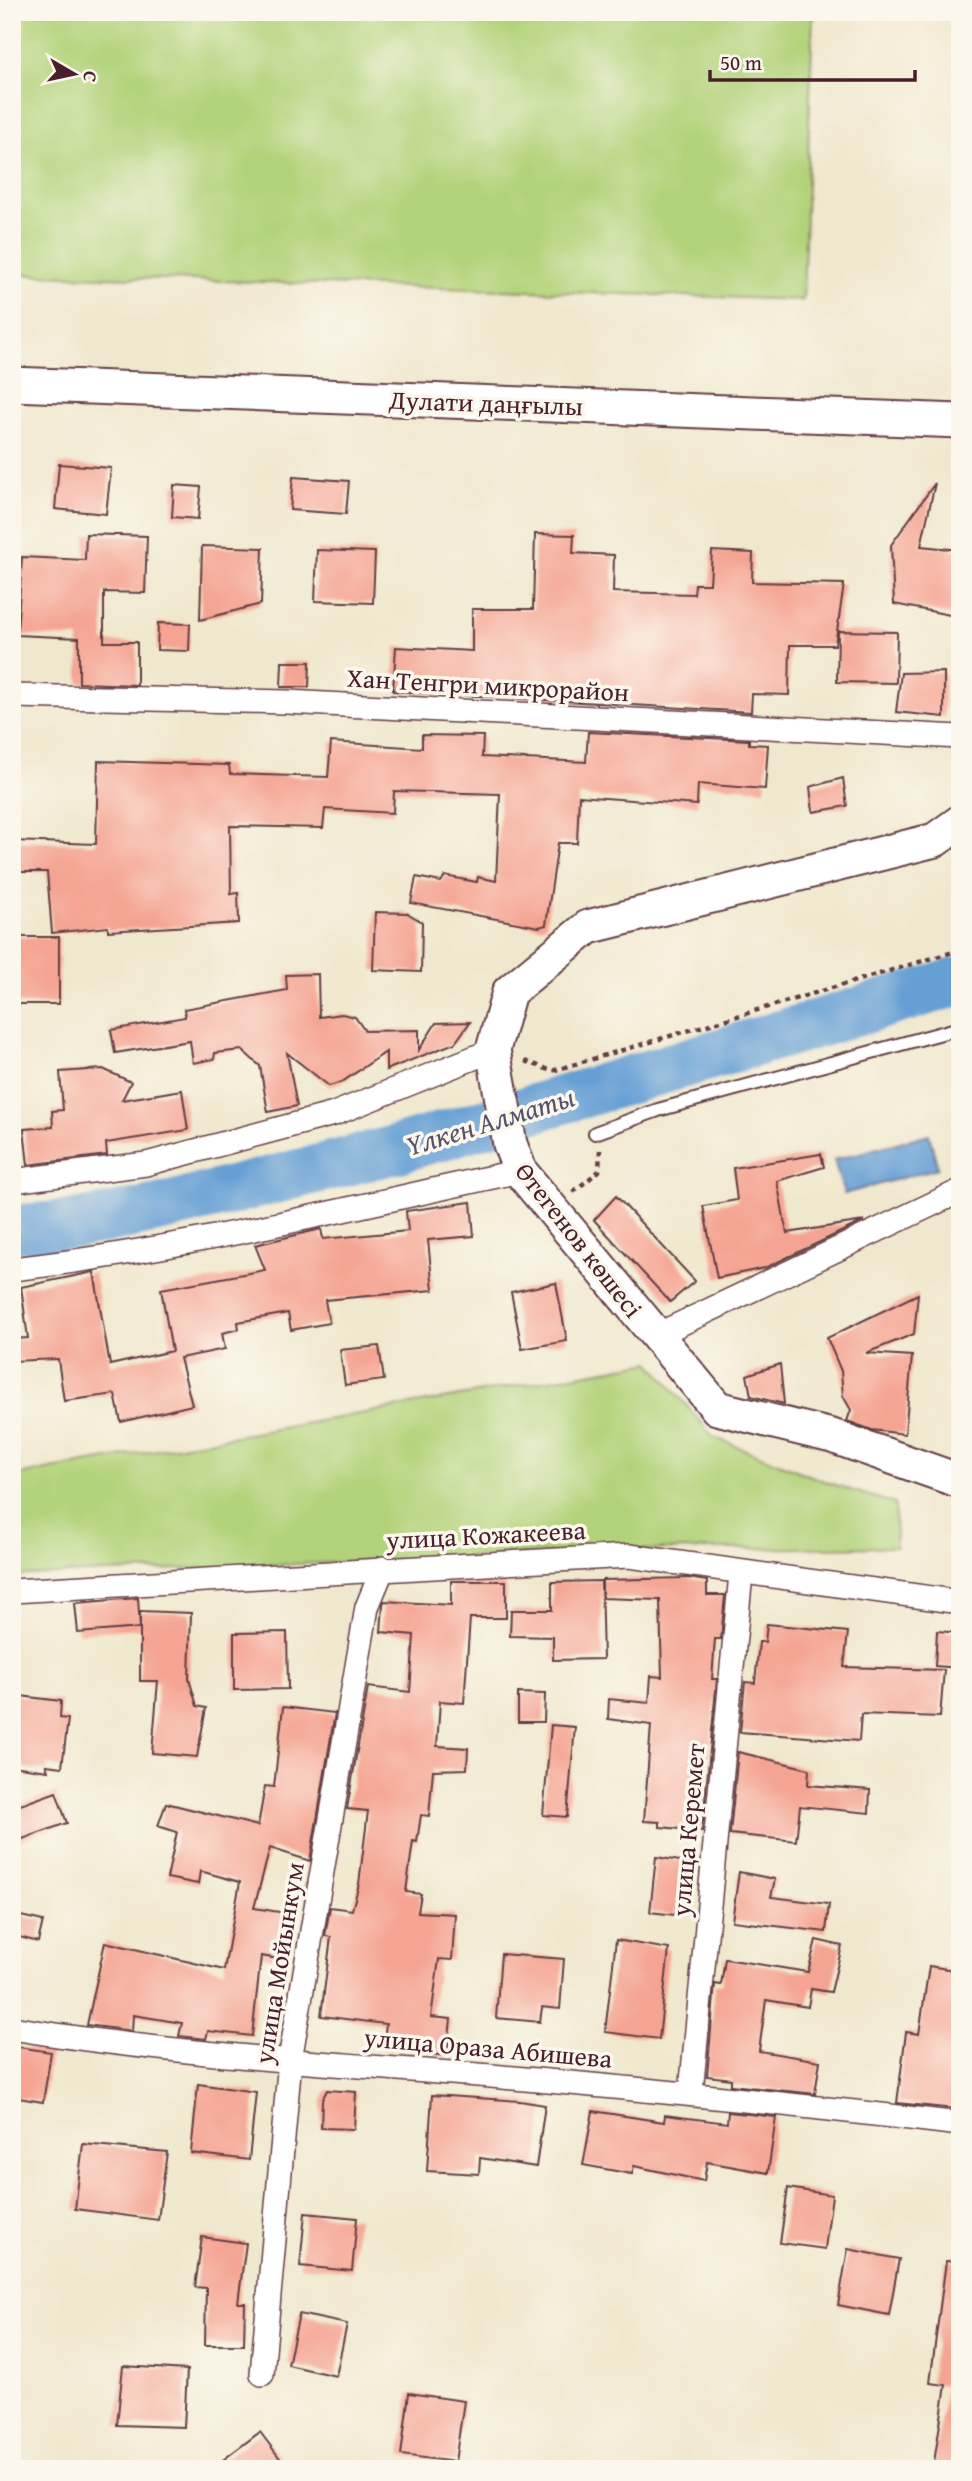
<svg xmlns="http://www.w3.org/2000/svg" width="972" height="2481" viewBox="0 0 972 2481" font-family="'Gentium Book Plus',serif">
  <style>
    .green { fill: #b2d37a; stroke: #7e7952; stroke-width: 2 }
    .water { fill: #659fd4; stroke: #585f80; stroke-width: 2 }
    .lines { fill: none; stroke-linecap: round; stroke-linejoin: round }
    .river { stroke: #659fd4; stroke-width: 49 }
    .building { fill: #f5a493 }
    .lane-casing { stroke: #633d43; stroke-width: 16 }
    .street-casing { stroke: #633d43; stroke-width: 26 }
    .secondary-casing { stroke: #633d43; stroke-width: 37 }
    .path { stroke: #633d43; stroke-width: 4.5; stroke-dasharray: 5 5; stroke-linecap: butt }
    .lane { stroke: #fff; stroke-width: 12 }
    .street { stroke: #fff; stroke-width: 23 }
    .secondary { stroke: #fff; stroke-width: 33 }
    .labels { text-anchor: middle; stroke-width: 7; stroke-linejoin: round; paint-order: stroke }
    .street-label { font-size: 26px; fill: #4a1f2b; stroke: #fbf7ec }
    .water-label { font-size: 28px; font-style: italic; fill: #55526f; stroke: #fbf7ec }
  </style>
  <rect width="100%" height="100%" fill="#fbf7ec"/>
  <filter id="ink" filterUnits="userSpaceOnUse"><feTurbulence type="fractalNoise" baseFrequency=".0143" numOctaves="2"/><feDisplacementMap in="SourceGraphic" scale="14" xChannelSelector="R" yChannelSelector="G"/><feConvolveMatrix kernelMatrix="1 2 1 2 8 2 1 2 1" color-interpolation-filters="sRGB"/></filter>
  <filter id="wash" filterUnits="userSpaceOnUse"><feTurbulence type="fractalNoise" baseFrequency=".00686" numOctaves="4" result="noise"/><feDisplacementMap in="SourceGraphic" scale="28" xChannelSelector="R" yChannelSelector="G"/><feGaussianBlur stdDeviation="1.57" result="paint"/><feColorMatrix in="noise" values="0 0 0 0 0 0 0 0 0 0 0 0 0 0 0 0 0 1.4 0 .05"/><feComposite in="paint" operator="in"/></filter>
  <g filter="url(#wash)">
    <rect width="100%" height="100%" fill="#f0e8ce"/>
    <g class="green">
      <path d="M12,12H813L803,300L12,274Z"/>
      <path d="M650,1362L713,1437L829,1483L895,1504L896,1547L629,1550L12,1576V1476Z"/>
    </g>
    <path class="water" d="M929,1134L938,1168L844,1194L834,1160Z"/>
    <g class="lines">
      <path class="river" d="M12,1229L78,1224L165,1207L401,1148L960,981"/>
    </g>
    <g id="blocks">
      <g class="building">
        <path d="M59,464L111,468L106,514L55,509Z"/>
        <path d="M293,477L349,481L346,514L290,510Z"/>
        <path d="M935,483L921,546L960,550V617L894,604L891,545Z"/>
        <path d="M174,485L201,487L198,519L172,517Z"/>
        <path d="M86,534L147,536L145,593L104,592V642H137V685L79,683V638L17,635L22,557L85,560Z"/>
        <path d="M535,534L574,535L573,553L614,555L613,592L694,594L695,584H710L712,551L753,553L752,582L844,584L835,645H790L789,695L752,694L751,712L393,691L396,647L472,651V609H533Z"/>
        <path d="M202,546L263,548L261,604L200,620Z"/>
        <path d="M317,550L375,552L373,603L315,601Z"/>
        <path d="M158,623L190,624L189,651L157,650Z"/>
        <path d="M838,631L897,632L896,683L837,682Z"/>
        <path d="M282,662H310L309,687H281Z"/>
        <path d="M944,672V717L896,712L901,673Z"/>
        <path d="M588,732L749,740V744L768,745L765,789L698,784L697,805L579,796L577,843H558L546,925L539,927L411,903L416,877L441,882L445,876L477,882L478,877L496,881L500,794L394,791L393,813L325,809L323,828L230,826L231,894L238,893L239,923L108,931V927L52,933L47,872H12V841L96,844L98,761L229,765L230,774L328,777L331,742L422,748V735L483,736L482,757L586,762Z"/>
        <path d="M843,778L847,806L813,812L810,787Z"/>
        <path d="M375,912L407,913L422,922L421,972L373,970Z"/>
        <rect x="12" y="937" width="47" height="67"/>
        <path d="M318,974L319,1017L342,1014L355,1017L365,1031L419,1030V1050L436,1023L470,1022L455,1043L386,1070V1052L342,1082L329,1086L287,1053L297,1106L268,1112L260,1066L242,1050L215,1053L214,1059L193,1063L190,1041L115,1053L111,1030L185,1017L184,1009L287,990L286,975Z"/>
        <path d="M103,1069L131,1082L122,1100L182,1090L188,1130L106,1143L107,1155L28,1165L24,1129L53,1127L52,1111L63,1110L60,1072Z"/>
        <path d="M821,1154L824,1167L777,1181L787,1233L864,1221L765,1268L717,1278L703,1206L737,1200L733,1168Z"/>
        <path d="M616,1196L695,1281L670,1302L594,1220Z"/>
        <path d="M471,1202L474,1236L428,1240L433,1290L325,1300L329,1323L291,1330L288,1313L238,1322L239,1329L222,1333L225,1349L180,1358L192,1405L121,1422L115,1394L64,1401L58,1359L12,1361V1339L28,1338L21,1287L94,1272L110,1365L172,1351L161,1289L265,1270L255,1245L321,1229L323,1239L408,1231L406,1211Z"/>
        <path d="M556,1283L567,1341L522,1349L511,1292Z"/>
        <path d="M918,1294L914,1334L866,1353L912,1356L905,1434L872,1430L847,1421L851,1410L843,1396L841,1371L827,1338Z"/>
        <path d="M379,1346L384,1380L345,1385L340,1350Z"/>
        <path d="M780,1364L784,1404L751,1396L747,1375Z"/>
        <path d="M688,1578L707,1581V1595H725L721,1639H715L712,1679H717L702,1831L660,1827V1822L644,1821L651,1725L608,1719L609,1699L649,1703L651,1676L662,1677L660,1600L602,1598V1580Z"/>
        <path d="M451,1581H506V1618H470L464,1703L440,1701L437,1746L468,1748L467,1769L433,1770L429,1816L421,1815L417,1842L413,1841L406,1892L421,1894L418,1912L455,1914L452,1960L439,1959L431,2017L451,2019L447,2056L383,2049L386,2024L321,2016L331,1937L325,1936L330,1907L352,1910L359,1884L368,1811L347,1809L368,1687L410,1692L414,1635L381,1632L383,1605L384,1601L451,1605Z"/>
        <path d="M601,1581L603,1659L553,1660V1637L510,1636L511,1610H552V1582Z"/>
        <path d="M138,1598L140,1628L78,1633L75,1603Z"/>
        <path d="M140,1611L191,1613L189,1679L197,1706L206,1708L197,1757L152,1753L158,1681H140Z"/>
        <path d="M767,1624L848,1632L844,1667L944,1670L940,1717L861,1714L859,1741L740,1732L745,1682L755,1683L759,1642H765Z"/>
        <path d="M937,1631L960,1633V1668L935,1666Z"/>
        <path d="M287,1632L288,1689L234,1690V1633Z"/>
        <path d="M518,1693L545,1694L544,1722H518Z"/>
        <path d="M12,1695L61,1701L60,1718L68,1719L62,1767L46,1765L48,1771L12,1766Z"/>
        <path d="M283,1707L335,1713L310,1861L270,1848L254,1908L292,1914L284,1960L261,1956L252,2036L208,2031L206,2039L179,2036L182,2023L133,2015L132,2031L87,2025L105,1942L224,1970L240,1882L200,1871L198,1884L167,1878L177,1832L158,1826L166,1803L258,1826L265,1786L274,1787Z"/>
        <path d="M551,1725L575,1727L567,1817L543,1815Z"/>
        <path d="M738,1752L809,1769L808,1785L870,1790L869,1813L800,1806L796,1841L730,1834Z"/>
        <path d="M56,1792L67,1823L20,1840L12,1819V1808Z"/>
        <path d="M656,1857L686,1862L675,1915L650,1912Z"/>
        <path d="M739,1872L775,1879L771,1897L829,1904L826,1932L732,1921Z"/>
        <path d="M12,1914L43,1921L38,1942L12,1935Z"/>
        <path d="M616,1940L669,1949L659,2039L605,2032Z"/>
        <path d="M816,1940L842,1946L831,1992L811,1989L808,2007L766,2000L759,2051L820,2061L815,2094L731,2085V2079L707,2076L715,1984L721,1985L725,1959L808,1972Z"/>
        <path d="M501,1954L564,1959L560,2009L542,2007L540,2022L496,2018Z"/>
        <path d="M929,1966L960,1971V2073L955,2109L897,2103L906,2032L919,2034Z"/>
        <path d="M12,2046L51,2052L43,2102L12,2097Z"/>
        <path d="M198,2084L256,2092L249,2160L191,2153Z"/>
        <path d="M327,2090L356,2092L354,2129L321,2128L322,2100Z"/>
        <path d="M432,2095L520,2101L545,2105L536,2167L480,2158L479,2174L427,2171Z"/>
        <path d="M593,2111L664,2122L665,2115L727,2123L728,2112L776,2117L768,2173L707,2162L704,2181L634,2166L632,2174L583,2165Z"/>
        <path d="M83,2144L167,2152L158,2220L75,2209Z"/>
        <path d="M788,2188L832,2195L825,2249L780,2243Z"/>
        <path d="M305,2213L357,2218L352,2271L300,2266Z"/>
        <path d="M202,2237L246,2243L238,2303H245L244,2345H205L206,2288L195,2287Z"/>
        <path d="M848,2249L899,2259L889,2315L838,2305Z"/>
        <path d="M946,2261L960,2262V2469H933L946,2385L930,2383Z"/>
        <path d="M299,2314L347,2324L336,2376L288,2365Z"/>
        <path d="M123,2366L187,2370L184,2427L117,2425Z"/>
        <path d="M409,2393L464,2401L455,2462L401,2455Z"/>
        <path d="M260,2432L288,2469H211Z"/>
      </g>
    </g>
  </g>
  <g filter="url(#ink)">
    <use href="#blocks" fill-opacity="0" stroke="#633d43" stroke-width="2"/>
    <g class="lines">
      <g class="lane-casing">
        <path id="lane" d="M595,1133L658,1110L960,1028"/>
      </g>
      <g class="street-casing">
        <g id="street">
          <path d="M12,696L287,702L960,737"/>
          <path d="M12,1181L146,1164L334,1114L493,1050"/>
          <path d="M12,1269C183,1250 352,1207 520,1171"/>
          <path d="M655,1336L960,1191"/>
          <path d="M12,1591L629,1556L960,1602"/>
          <path d="M12,2028C174,2055 339,2064 502,2077C655,2090 807,2106 960,2124"/>
          <path d="M691,2092L741,1574"/>
          <path d="M262,2374L290,2060L367,1607L383,1568"/>
        </g>
      </g>
      <g class="secondary-casing">
        <g id="secondary">
          <path d="M12,384L960,421"/>
          <path d="M960,822L935,840L588,927L509,992L493,1050L510,1144L520,1171L717,1408L832,1436L960,1481"/>
        </g>
      </g>
      <g class="path">
        <path d="M525,1061L552,1071L960,950"/>
        <path d="M573,1192L599,1171L600,1150"/>
      </g>
      <use href="#lane" class="lane"/>
      <use href="#street" class="street"/>
      <use href="#secondary" class="secondary"/>
    </g>
  </g>
  <g class="labels">
    <g class="street-label">
      <text transform="translate(486 403) rotate(2)" y="9">Дулати даңғылы</text>
      <text transform="translate(488 685) rotate(3)" y="9">Хан Тенгри микрорайон</text>
      <text transform="translate(579 1240) rotate(52)" y="9">Өтегенов көшесі</text>
      <text transform="translate(486 1535) rotate(-3)" y="9">улица Кожакеева</text>
      <text transform="translate(688 1830) rotate(-85)" y="9">улица Керемет</text>
      <text transform="translate(279 1963) rotate(-81)" y="9">улица Мойынкум</text>
      <text transform="translate(488 2048) rotate(5)" y="9">улица Ораза Абишева</text>
    </g>
    <g class="water-label">
      <text transform="translate(490 1121) rotate(-17)" y="10">Үлкен Алматы</text>
    </g>
  </g>
  <rect width="972" height="2481" fill="none" stroke="#fbf7ec" stroke-width="42"/>
  <g transform="translate(74 74) rotate(99)" stroke="#fbf7ec" stroke-width="5" paint-order="stroke">
  <path d="M0-5L12 26L0 18L-12 26Z" fill="#4a1f2b"/>
  <text y="-10" font-size="19" font-weight="bold" text-anchor="middle" fill="#4a1f2b">С</text>
  </g>
  <path d="M710 70v10h205v-10" fill="none" stroke="#4a1f2b" stroke-width="3.5"/>
  <text x="720" y="70" font-size="21" fill="#4a1f2b" stroke="#fbf7ec" stroke-width="5" paint-order="stroke">50 m</text>
</svg>
